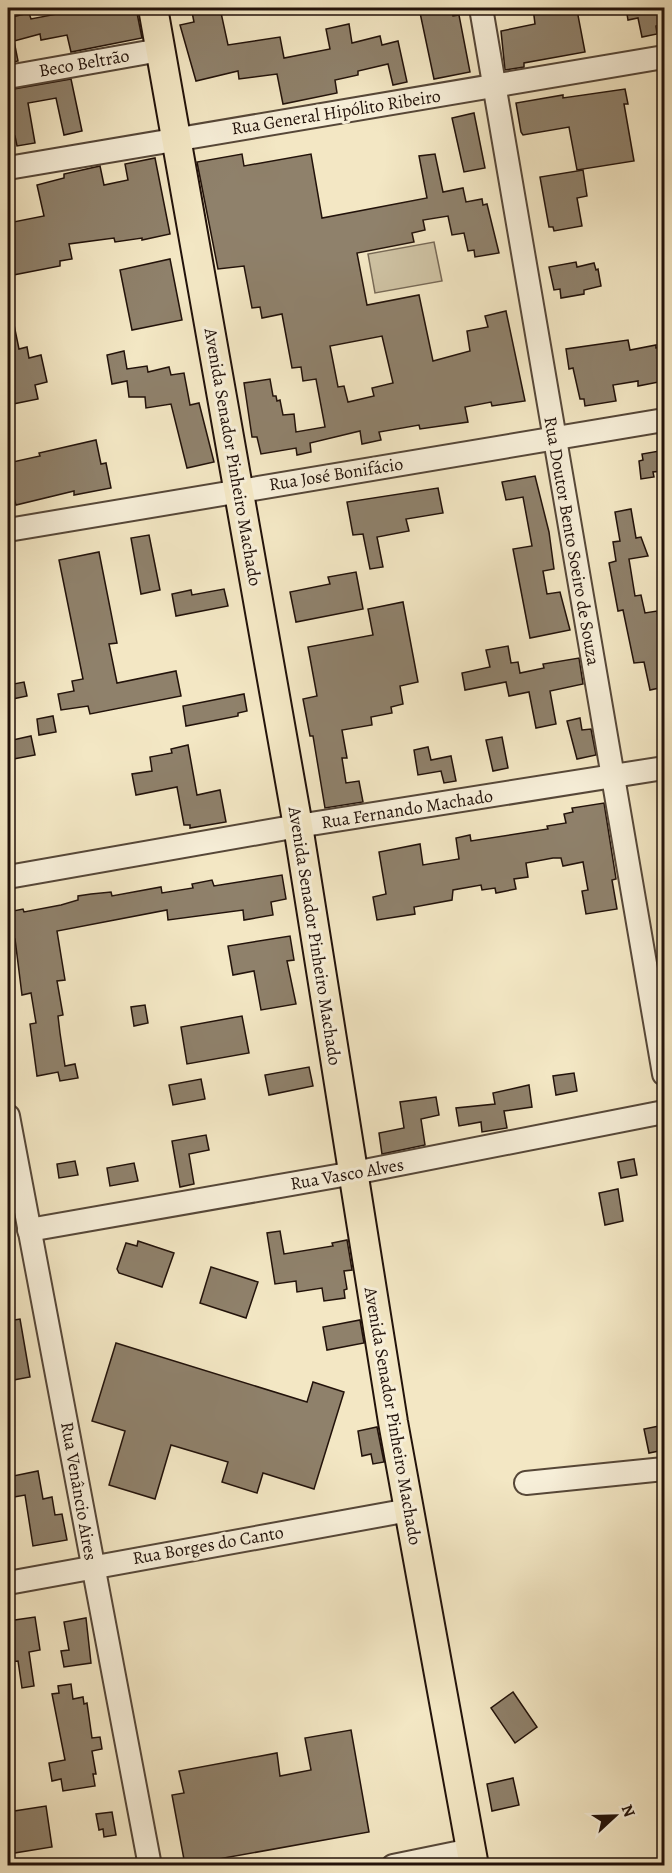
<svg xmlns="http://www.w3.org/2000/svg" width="672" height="1873" viewBox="0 0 672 1873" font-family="Alegreya,serif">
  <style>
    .green { fill: #cfc3a4; stroke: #786a57; stroke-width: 1.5 }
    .building { fill: #8f816b; stroke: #22120a; stroke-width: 1.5; fill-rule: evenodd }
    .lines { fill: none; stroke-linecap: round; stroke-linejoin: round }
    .minor-casing { stroke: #564738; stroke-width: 26 }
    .major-casing { stroke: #22120a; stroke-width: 32 }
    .minor { stroke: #f7efd9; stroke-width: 22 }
    .major { stroke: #f3e7c4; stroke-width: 28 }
    .labels { text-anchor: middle; stroke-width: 6; stroke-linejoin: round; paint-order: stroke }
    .street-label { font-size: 18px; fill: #22120a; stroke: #f7efd9 }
  </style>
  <rect width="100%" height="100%" fill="#f3e7c4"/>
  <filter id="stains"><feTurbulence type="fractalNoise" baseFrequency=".00333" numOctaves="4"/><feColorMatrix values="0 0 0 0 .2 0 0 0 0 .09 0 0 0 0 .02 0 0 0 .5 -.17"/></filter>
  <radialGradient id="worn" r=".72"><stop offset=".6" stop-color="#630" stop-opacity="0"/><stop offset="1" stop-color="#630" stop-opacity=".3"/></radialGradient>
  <path class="green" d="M434,242L442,281L375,293L368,254Z"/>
  <g class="building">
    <path d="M55,8H136L142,38L71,52L67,35L41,40L40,34L14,41L18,61L8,63V18L29,13L31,19L57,14Z"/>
    <path d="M207,8H220L228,45L280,37L284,58L330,49L326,29L349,24L352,43L380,36L382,45L398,41L407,82L393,85L388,64L358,71V75L335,80L337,93L283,104L277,74L239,79L238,71L196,81L180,25L194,22L192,12Z"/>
    <path d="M419,8H451L453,16L459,15L470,72L434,79Z"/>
    <path d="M533,8H558L559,13L577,10L585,52L524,63V67L505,70L501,31L535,24Z"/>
    <path d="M626,8H664V24L656,26L657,34L642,37L638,18L628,20Z"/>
    <path d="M71,79L82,131L64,135L56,98L28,103L35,143L17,146L15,136H12L8,115V90Z"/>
    <path d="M625,89L628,104H624L634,161L577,170L569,127L523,135L521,132L516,103L563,95V98Z"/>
    <path d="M474,113L485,168L464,172L452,118Z"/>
    <path d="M242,154L244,166L311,154L322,218L427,198L419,156L435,154L443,192L463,188L466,202L482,199L483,205L487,204L499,253L475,257L474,250L468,251L464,233L452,235L448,216L423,220L425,230L412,233L414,242L357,253L367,305L419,295L433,361L470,351L467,331L488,327L485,316L506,311L525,401L492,406L491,402L465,407L468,422L420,429L419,425L379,432L381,440L362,444L360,431L310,443L311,452L297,455L296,448L261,454L257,437H252L244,383L270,379L273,396H276L277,401L280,400L283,415L294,414L296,432L325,427L316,379L303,381L301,367L292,368L282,314L262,318L260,307L252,308L244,266L218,269L197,162ZM382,336L393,383L372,388L374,396L348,402L344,386L338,387L330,346Z"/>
    <path d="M155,158L170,234L142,240V238L115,242L114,238L69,244L72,259L60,261V266L8,276V223L44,216L37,185L64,178V174L100,166L104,185L128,180L125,164Z"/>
    <path d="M583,170L587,196L577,198L582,226L554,231L553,227H549L540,177Z"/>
    <path d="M170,259L182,320L132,330L120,270Z"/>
    <path d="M576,262L577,267L594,263L596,270L598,269L601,286L584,290V294L561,298L560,289L554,290L549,267Z"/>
    <path d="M8,320H13L19,349L27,347L29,358L41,355L47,382L35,385L38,399L8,405Z"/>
    <path d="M628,340L630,350L656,345V348L664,347V381L638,386V381L613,385L616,401L585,406L584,399H580L573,368L569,369L566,349Z"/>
    <path d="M124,351L127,369L147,366L148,372L169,367L171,375L184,373L190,405L199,403L214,462L187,468L171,404L146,408L145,397H129L127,381L112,384L107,355Z"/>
    <path d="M96,440L101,464L106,463L111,488L74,495V491L16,505L13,495L8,497V463L40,456L39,453Z"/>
    <path d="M659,451L662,471L653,472L654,477L641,479L639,461L643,460L642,454Z"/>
    <path d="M535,476L549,532L554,569L543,571L547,594L560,592L570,630L530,638L513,549L532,546L523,497L506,500L502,482Z"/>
    <path d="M438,488L443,513L406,519L409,531L377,537L383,567L370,569L363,534L353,535L347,502Z"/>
    <path d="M631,509L636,538L641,537L648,556L629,559L635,596L641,595L645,613L657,611L662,637H664V687L650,690L644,662L634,663L623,610L618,611L609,563L616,561L613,542L620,541L615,512Z"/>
    <path d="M149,535L160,590L141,594L131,538Z"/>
    <path d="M99,552L117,643L109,644L117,683L176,671L181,696L90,714L88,706L61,710L58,694L74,691L72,681L83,679L59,560Z"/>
    <path d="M356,572L363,609L296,622L290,592L330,584L328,577Z"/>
    <path d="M224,589L228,606L176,616L172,594L191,590L192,595Z"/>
    <path d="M403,602L418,682L400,686L403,704L391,707L392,713L371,717L372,725L342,730L347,758H342L346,783L359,781L363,802L325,808L313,736H310L303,699L317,696L308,647L373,635L368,609Z"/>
    <path d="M508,646L511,663L518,662L520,673L544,668L543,664L579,658L583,684L550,691L556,724L536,728L529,692L509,696L506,682L465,690L462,673L490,667L486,650Z"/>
    <path d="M24,682L27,696L8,700V685Z"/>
    <path d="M244,694L247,711L238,713V716L186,726L183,706Z"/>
    <path d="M53,716L56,732L39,735L37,719Z"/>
    <path d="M580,718L582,730L591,729L596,755L577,759L567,721Z"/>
    <path d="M31,736L35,755L8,760V741Z"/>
    <path d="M502,737L508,768L493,771L486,740Z"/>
    <path d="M188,745L197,795L220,790L226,822L190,828V825H184L177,787L136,795L132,774L152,771L150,757L172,753L171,749Z"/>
    <path d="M428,747L431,760L451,756L456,781L444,783L441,771L418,775L414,750Z"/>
    <path d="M604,803L616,879L612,880L617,909L586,914L582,891L588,890L583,862L563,866L561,858H553L526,863L528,877L514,879L516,889L496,893L495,888L482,890L481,885L453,890L452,900L414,907L415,914L377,920L373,897L386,894L379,852L420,844L423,865L459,859L456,838L470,835L471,841L548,829L547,826L566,823L564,814L573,812L572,808Z"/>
    <path d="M282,875L286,899L271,902L273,915L244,920L243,910L168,920L167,910L57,931L65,980L57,981L63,1015L58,1016L60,1033L65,1066L75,1064L78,1078L60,1081L58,1072L37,1076L30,1024L36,1023L31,993L22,995L15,939H12L8,912L23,909L24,912L61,905L78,900V896L91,894L111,892L112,896L161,887L162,893L193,888L192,884L212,880L214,886Z"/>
    <path d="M290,936L294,960L287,961L296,1004L261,1010L254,971L233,975L228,946Z"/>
    <path d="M145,1005L148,1023L134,1026L131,1007Z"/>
    <path d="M242,1016L249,1053L187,1064L181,1027Z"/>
    <path d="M309,1067L313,1086L269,1095L265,1075Z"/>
    <path d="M574,1073L577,1091L556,1095L553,1076Z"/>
    <path d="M201,1079L205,1099L173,1105L169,1085Z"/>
    <path d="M529,1085L532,1107L504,1111L507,1128L482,1132L481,1122L459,1126L456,1108L495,1104L493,1093Z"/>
    <path d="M436,1097L439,1115L421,1119L425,1145L382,1154L379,1133L404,1128L400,1102Z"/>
    <path d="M206,1135L209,1150L189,1154L194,1184L180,1187L172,1141Z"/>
    <path d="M634,1159L637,1175L621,1178L618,1162Z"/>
    <path d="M75,1161L78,1175L59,1178L57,1164Z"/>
    <path d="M134,1163L138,1181L110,1186L107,1168Z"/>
    <path d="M618,1189L623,1221L605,1225L599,1193Z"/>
    <path d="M280,1231L284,1254L333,1246L332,1243L347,1240L352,1270L344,1271L347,1289L344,1290L345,1298L324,1301L322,1288L297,1292L296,1281L275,1284L267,1233Z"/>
    <path d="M138,1241L174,1253L162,1287L119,1273L117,1269L126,1243L137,1246Z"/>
    <path d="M211,1267L258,1282L246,1318L200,1303Z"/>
    <path d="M20,1319L30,1377L8,1381V1321Z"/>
    <path d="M360,1320L364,1343L327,1350L323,1327Z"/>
    <path d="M116,1343L307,1402L313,1382L344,1392L314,1489L263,1473L257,1493L222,1482L228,1462L171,1445L155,1499L109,1485L125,1431L92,1421Z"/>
    <path d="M664,1425V1450L649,1453L644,1429Z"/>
    <path d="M377,1427L384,1462L373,1464L371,1454L362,1456L358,1431Z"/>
    <path d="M38,1471L43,1499L52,1497L55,1515L62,1514L67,1540L33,1546L25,1495L8,1498V1477Z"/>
    <path d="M35,1617L40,1650L29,1652L34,1686L22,1688L18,1661L8,1662V1621Z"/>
    <path d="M86,1618L91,1663L64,1667L61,1651L69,1650L64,1622Z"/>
    <path d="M71,1684L73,1699L83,1697L84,1704L87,1703L92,1738L100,1737L102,1749L92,1751L96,1774H93L95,1786L63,1791L61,1779L52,1781L49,1763L65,1760L52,1694L59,1693L58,1686Z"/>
    <path d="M513,1692L537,1727L515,1743L491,1708Z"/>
    <path d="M351,1730L369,1832L185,1865L172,1795L184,1793L179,1771L277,1753L280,1776L311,1770L305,1738Z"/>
    <path d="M513,1778L519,1805L492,1811L487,1784Z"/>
    <path d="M46,1806L52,1847L8,1854V1812Z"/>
    <path d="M112,1812L116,1835L104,1837L103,1829L99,1830L96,1814Z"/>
  </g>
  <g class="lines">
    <g class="minor-casing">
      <g id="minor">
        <path d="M481,8L664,1074"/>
        <path d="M8,77L160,50"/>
        <path d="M8,168L664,57"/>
        <path d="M8,530L664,420"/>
        <path d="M8,877L298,826L664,768"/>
        <path d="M8,1116L150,1866"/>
        <path d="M29,1230L354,1173L664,1112"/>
        <path d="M526,1483L664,1469"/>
        <path d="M8,1583L409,1510"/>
        <path d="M393,1866L471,1850"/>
      </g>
    </g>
    <g class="major-casing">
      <path id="major" d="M153,8L298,826L393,1422L474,1866"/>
    </g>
    <use href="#minor" class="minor"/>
    <use href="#major" class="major"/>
  </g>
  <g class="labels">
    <g class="street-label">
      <text transform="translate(84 63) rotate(-10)" y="6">Beco Beltrão</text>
      <text transform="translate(336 112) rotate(-9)" y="6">Rua General Hipólito Ribeiro</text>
      <text transform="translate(233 457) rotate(80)" y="6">Avenida Senador Pinheiro Machado</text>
      <text transform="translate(336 474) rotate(-9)" y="6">Rua José Bonifácio</text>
      <text transform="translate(572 541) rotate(80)" y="6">Rua Doutor Bento Soeiro de Souza</text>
      <text transform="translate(407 809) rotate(-9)" y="6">Rua Fernando Machado</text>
      <text transform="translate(315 936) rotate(81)" y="6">Avenida Senador Pinheiro Machado</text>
      <text transform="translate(347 1174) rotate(-10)" y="6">Rua Vasco Alves</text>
      <text transform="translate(393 1416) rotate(80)" y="6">Avenida Senador Pinheiro Machado</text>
      <text transform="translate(79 1491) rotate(80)" y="6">Rua Venâncio Aires</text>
      <text transform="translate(208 1545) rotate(-10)" y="6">Rua Borges do Canto</text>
    </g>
  </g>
  <rect width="672" height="1873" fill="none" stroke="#f3e7c4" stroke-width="30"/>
  <rect x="9" y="9" width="654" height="1855" fill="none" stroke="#22120a" stroke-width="3"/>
  <rect x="15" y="15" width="642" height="1843" fill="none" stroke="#22120a" stroke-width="1.5"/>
  <g transform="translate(615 1816) rotate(68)" stroke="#f7efd9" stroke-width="4.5" paint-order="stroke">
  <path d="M0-4.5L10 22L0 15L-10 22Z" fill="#22120a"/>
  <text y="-9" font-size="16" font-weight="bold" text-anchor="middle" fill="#22120a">N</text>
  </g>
  <rect width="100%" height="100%" filter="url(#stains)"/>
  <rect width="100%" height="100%" fill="url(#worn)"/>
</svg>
